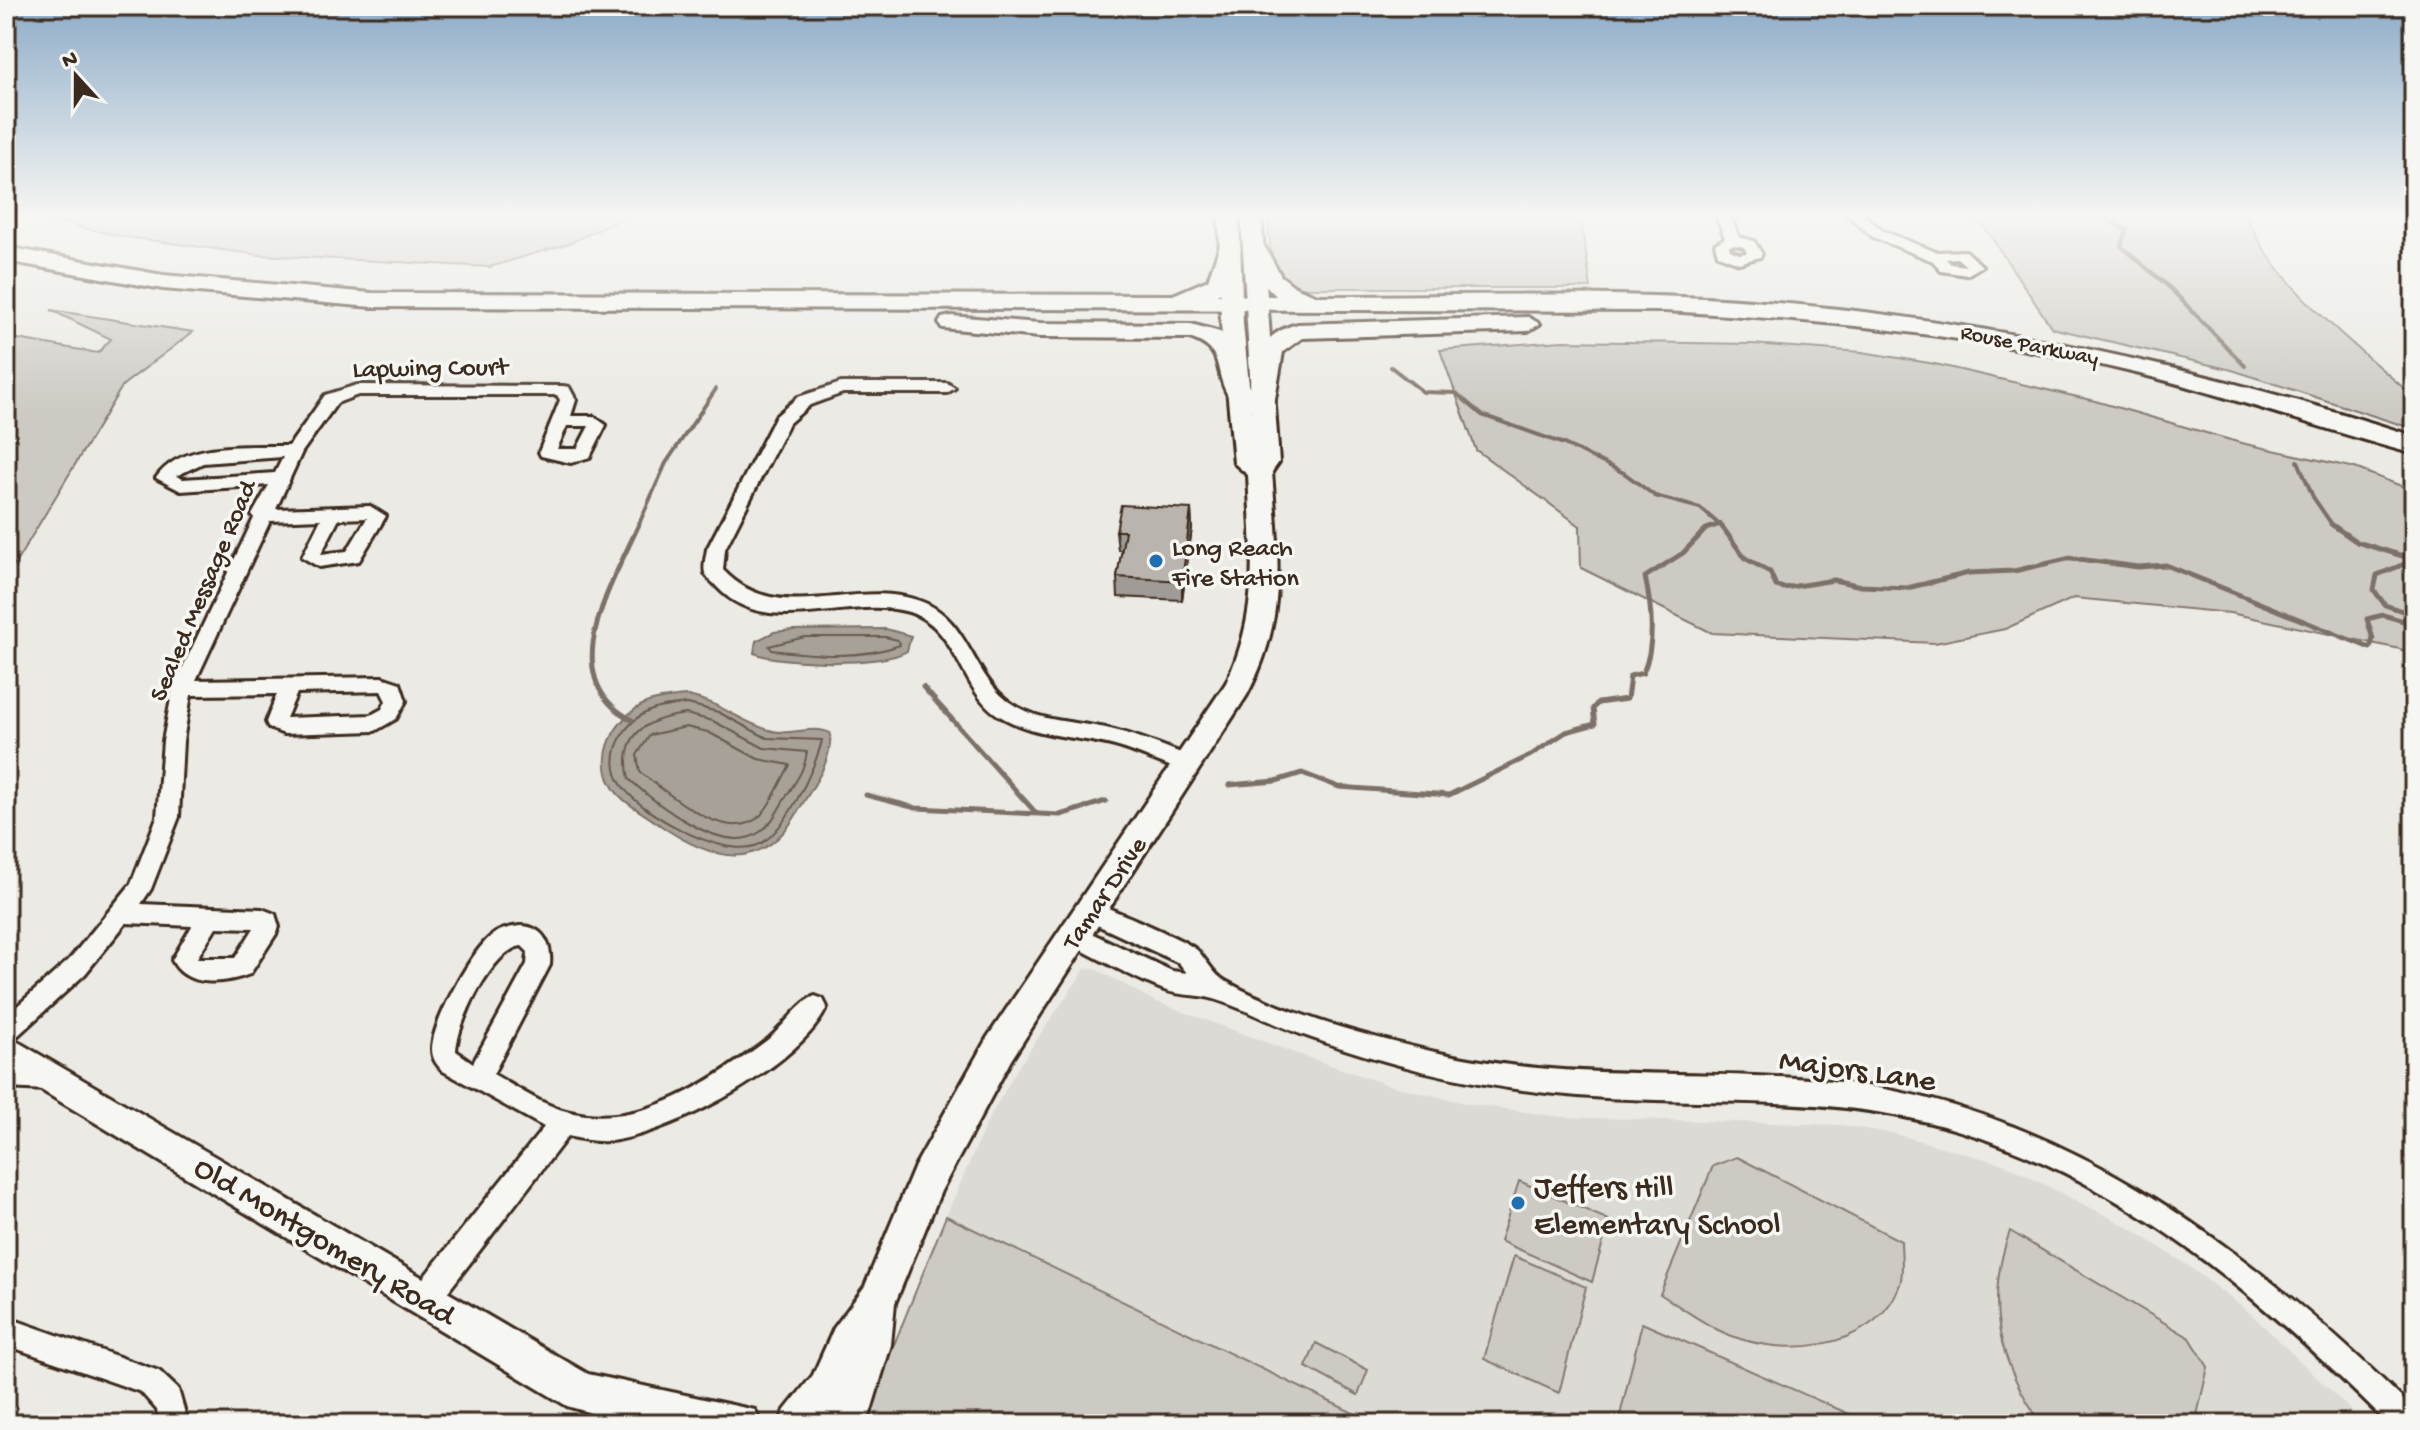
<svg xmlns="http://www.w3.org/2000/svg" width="2420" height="1430" viewBox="0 0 2420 1430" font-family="'Gochi Hand',sans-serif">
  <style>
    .built { fill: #dcdad4 }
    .green { fill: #cdcac4; stroke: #847a71; stroke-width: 2 }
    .water { fill: #a8a198; stroke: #7c7167; stroke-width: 2 }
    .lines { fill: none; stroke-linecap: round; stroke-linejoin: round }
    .shore { stroke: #675a4f; stroke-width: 2 }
    .stream-far1 { stroke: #7c7167; stroke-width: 4 }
    .stream { stroke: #7c7167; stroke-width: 5 }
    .street-casing { stroke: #3b2a1e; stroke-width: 6 }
    .secondary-casing { stroke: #3b2a1e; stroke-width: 6 }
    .primary-casing { stroke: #3b2a1e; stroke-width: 6 }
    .street { fill: #f6f6f2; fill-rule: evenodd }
    .secondary { fill: #f6f6f2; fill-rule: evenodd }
    .primary { fill: #f6f6f2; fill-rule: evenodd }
    .wall { fill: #a09b96; stroke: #3b2a1e; stroke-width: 2 }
    .shaded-wall { fill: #827e7a; stroke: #3b2a1e; stroke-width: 2 }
    .building { fill: #bab4ae; stroke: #3b2a1e; stroke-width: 2 }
    .poi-dot { fill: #1f6fb2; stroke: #f6f6f2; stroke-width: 3 }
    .labels { text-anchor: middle; stroke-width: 7; stroke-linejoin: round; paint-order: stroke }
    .far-street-label { font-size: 22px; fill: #3b2a1e; stroke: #f6f6f2 }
    .street-label { font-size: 26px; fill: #3b2a1e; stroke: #f6f6f2 }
    .poi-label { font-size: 26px; fill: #3b2a1e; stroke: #f6f6f2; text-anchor: start }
    .near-street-label { font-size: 32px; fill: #3b2a1e; stroke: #f6f6f2 }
    .near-poi-label { font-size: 32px; fill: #3b2a1e; stroke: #f6f6f2; text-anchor: start }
  </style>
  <rect width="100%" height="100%" fill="#ebeae5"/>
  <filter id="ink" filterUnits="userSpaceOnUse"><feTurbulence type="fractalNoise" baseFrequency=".0125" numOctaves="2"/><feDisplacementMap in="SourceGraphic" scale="16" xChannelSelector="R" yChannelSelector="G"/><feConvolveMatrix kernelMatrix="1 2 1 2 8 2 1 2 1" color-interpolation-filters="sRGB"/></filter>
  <g filter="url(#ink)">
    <path class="built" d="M1094,968L1154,1001L1295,1053L1388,1085L1469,1104L1562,1117L1840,1125L1896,1134L2006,1165L2128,1227L2187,1265L2250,1313L2365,1424H1376L946,1216L988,1120L1019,1066L1085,969Z"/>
    <g class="green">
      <path d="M18,213H634L570,243L490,267L260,255L119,236Z"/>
      <path d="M1268,213H1580L1591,288H1306C1267,279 1270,246 1268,213Z"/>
      <path d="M1975,213H2246C2268,280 2361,350 2414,397V429L2232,370L2052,328Z"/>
      <path d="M51,310L193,332L123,385L6,579V337L98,353L111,339Z"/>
      <path d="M1562,341L1752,344L1862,352L1935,364L2095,401L2241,443L2355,468L2414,491V656L2400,649L2230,613L2074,598L2005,629L1935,643L1712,633L1581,568L1580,526L1476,450L1440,350Z"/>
      <path d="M1737,1157L1901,1241C1901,1254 1904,1272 1900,1284C1875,1354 1775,1359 1718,1330C1698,1320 1679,1306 1660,1294L1713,1166Z"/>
      <path d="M1519,1181L1609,1220L1592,1282L1500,1241Z"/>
      <path d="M946,1216L1376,1424H862Z"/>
      <path d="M2010,1231L2190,1338L2208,1367L2195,1424H2042C1998,1363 1984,1303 2010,1231Z"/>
      <path d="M1514,1256L1586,1287L1559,1393L1484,1359Z"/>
      <path d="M1642,1323L1872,1424H1618Z"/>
      <path d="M1316,1343L1368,1370L1358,1395L1306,1367Z"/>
    </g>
    <g class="water">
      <path d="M886,629L911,636L907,651C882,667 781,664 754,653L756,641L774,632L792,630Z"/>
      <path d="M688,696C722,703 738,721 769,730C789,737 812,724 830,733C833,762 812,787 799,810C762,876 711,861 657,823C643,812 624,804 614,789C593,758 615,717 646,703C659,698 674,697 688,696Z"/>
    </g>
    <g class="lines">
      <g class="shore">
        <path d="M805,637H885L898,640L900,645C859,660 814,655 772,650L769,646Z"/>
        <path d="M688,704L718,712L767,738L822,740C816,767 783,838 755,846C720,857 640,814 621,784C603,757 624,720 652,710C663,706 676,705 688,704Z"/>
        <path d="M686,714L713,721L764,748L807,752C805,770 795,782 786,797C778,809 773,823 760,832C724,858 655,803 629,779C619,734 646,719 686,714Z"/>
        <path d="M686,727L708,732L758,759L790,765C781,780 773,802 761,815C728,848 667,792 640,772L637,755L650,735Z"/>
      </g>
      <g class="stream-far1">
        <path d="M2097,213L2127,230L2121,246L2171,289L2245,366"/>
        <path d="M1391,367L1423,392L1456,393L1482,415L1564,444L1624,473L1655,496L1700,508L1721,526"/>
        <path d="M2298,461L2313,497L2333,526"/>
        <path d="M638,526L666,463L716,389"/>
        <path d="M1713,526L1718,525"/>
      </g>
      <g class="stream">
        <path d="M1720,524L1745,558L1770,572L1776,586L1784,588L1834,580L1861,586L1907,588L1969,573L2014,571L2071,558L2138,567L2166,565L2370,648L2373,639L2367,619L2383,615L2414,624"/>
        <path d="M2331,524L2357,542L2406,557L2407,563L2377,575L2374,590L2385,605L2414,615"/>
        <path d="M923,687L1036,813"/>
        <path d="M632,720C552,678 613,583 639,524"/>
        <path d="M1229,785L1276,781L1302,773L1339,787L1449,795L1531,755L1566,732L1595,724L1593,708L1598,703L1627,699L1630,676L1643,673C1656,643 1652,608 1645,577L1683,553L1706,529L1718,525"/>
        <path d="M866,795L916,808L1060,815L1106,801"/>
      </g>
      <g class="street-casing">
        <g id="street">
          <path d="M1715,213H1729L1739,237L1754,241L1762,254L1760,257L1739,263L1718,255L1715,244L1725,238ZM1734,245L1744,247L1747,253L1739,254L1730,250L1729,246Z"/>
          <path d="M1845,213H1861L1883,231L1936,252L1966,251L1982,266L1967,275L1941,271L1933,261L1873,237ZM1957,258L1966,266L1951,264L1946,259Z"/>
          <path d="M841,383H947L955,388L947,393H843L810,405L789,423L725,549L723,570C779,629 852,577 920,601C969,618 971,676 1011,703C1040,723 1077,721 1110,729C1140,736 1168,748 1196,759L1199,765L1196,771L1189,773C1164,765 1140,753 1115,746C1076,736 1033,737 998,715C960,690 957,626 909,612C848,594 767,641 717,587C714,583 707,578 705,573C703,567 706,556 707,549L776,416L798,397Z"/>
          <path d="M357,385L563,386L569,387L576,400L571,416H593L606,425L590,457L571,463L541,456L539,452L560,400L557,395H358L337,403L302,452L276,509L370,506L386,516L359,561L319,567L302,557L321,519L270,521L196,680L382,677L400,683L406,701L396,719L375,731L284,734L269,728L266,722L277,694L191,695L183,741L179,817L151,889L141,904L262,909L275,914L279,927L276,934L250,974C225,984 185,988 172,960L192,926L126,923L85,974L14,1039L6,1042V1016L69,960L131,884L157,817L163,741L173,688L254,518L252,515L269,485L181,491L156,478C182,440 248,447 289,446L325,395ZM567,426H589L577,449H557ZM283,457L275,473L183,479L176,476L203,463ZM367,518L347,551L321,554L339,519ZM297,693L381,691L386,701L382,709L371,715L286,718ZM216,927L254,928L235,958H197Z"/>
          <path d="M1090,901C1111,909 1182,938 1197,950C1207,960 1214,976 1227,982C1290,1016 1366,1036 1435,1052C1559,1081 1683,1069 1809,1079C2052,1097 2246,1245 2414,1410V1424H2388C2266,1302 2128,1182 1960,1131C1829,1091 1710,1107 1578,1096C1485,1089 1396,1068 1309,1037C1277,1026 1246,1009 1214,999C1198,994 1180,996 1164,990C1131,977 1098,958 1066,942L1063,935L1066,928L1074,925L1172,971L1187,973L1179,963L1082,918L1079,911L1082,904Z"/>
          <path d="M520,926C543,926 552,944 550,965L493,1074C516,1087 543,1106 570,1112C640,1130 712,1081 766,1041C782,1029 799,1002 815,996L823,999L827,1007C801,1064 678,1130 617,1140C601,1143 584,1140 568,1136L436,1307L426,1311L416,1307L412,1297L416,1287L544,1127L443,1071C437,1065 432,1059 432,1049C432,1023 470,954 490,937C498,930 510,927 520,926ZM522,946L528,952L527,964L473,1063L456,1051C457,1024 493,948 522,946Z"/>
          <path d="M6,1064L55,1070L58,1078L55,1086L46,1090L6,1088Z"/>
          <path d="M6,1317L159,1371L178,1389L188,1424H160L157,1410L141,1392L6,1345Z"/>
        </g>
      </g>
      <g class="secondary-casing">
        <g id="secondary">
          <path d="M1219,213H1239L1243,324L1252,414L1241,213H1261L1279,462L1272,472C1278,555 1288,619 1247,695L1011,1060L941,1191L895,1303L891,1345L867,1424H827L829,1418L824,1424H779L785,1410L813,1375L834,1328L865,1286L915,1166L987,1038L1226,683C1260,611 1252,552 1248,475L1234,463L1221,324Z"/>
          <path d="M6,1035L588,1374L755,1410L761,1424H629L567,1406L6,1069Z"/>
        </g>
      </g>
      <g class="primary-casing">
        <g id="primary">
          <path d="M1254,240L1262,242L1281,276L1295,287L1318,296C1467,296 1617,290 1765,302C1987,320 2202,368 2414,436V454C2322,429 2233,397 2140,374C1984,336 1825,320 1665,311L372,307L163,289L6,261V247L163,275L372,293L1173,295L1208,280L1219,248L1230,241L1241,248L1231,284L1217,295L1276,296L1260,279L1243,247Z"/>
          <path d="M951,316L1040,323L1191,324L1220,332L1235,343L1250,388C1253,356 1264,332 1298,324L1528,317L1540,324L1528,331L1302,338L1283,352L1274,405L1270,411H1252L1248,405L1250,393L1238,399L1229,397C1212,370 1227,350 1189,338L1040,337L942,328L939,323L942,318Z"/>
        </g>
      </g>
      <use href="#street" class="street"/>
      <use href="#secondary" class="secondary"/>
      <use href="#primary" class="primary"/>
    </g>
    <path class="wall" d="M1191,509L1192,528L1182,600L1118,597L1117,577L1122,550H1118L1116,531Z"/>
    <path class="shaded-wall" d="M1191,509L1192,528L1182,600V581Z"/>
    <path class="building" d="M1121,505L1191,509L1182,581L1117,577L1125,531H1116Z"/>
  </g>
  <linearGradient id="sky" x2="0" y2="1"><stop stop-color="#8eacc8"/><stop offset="0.52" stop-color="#f6f6f3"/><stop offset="1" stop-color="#f6f6f3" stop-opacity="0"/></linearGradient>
  <rect width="2420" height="413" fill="url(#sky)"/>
  <g class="poi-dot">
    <circle cx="1156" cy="561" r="8"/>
    <circle cx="1518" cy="1203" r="8"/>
  </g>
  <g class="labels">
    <g class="far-street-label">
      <text transform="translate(2030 343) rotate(11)" y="8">Rouse Parkway</text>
    </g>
    <g class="street-label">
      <text transform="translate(430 366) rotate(-1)" y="9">Lapwing Court</text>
      <text transform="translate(201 590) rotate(-67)" y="9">Sealed Message Road</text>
      <text transform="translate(1103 892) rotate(-56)" y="9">Tamar Drive</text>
    </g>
    <g class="poi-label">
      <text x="1172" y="555">Long Reach<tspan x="1172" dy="30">Fire Station</tspan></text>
    </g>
    <g class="near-street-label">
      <text transform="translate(1858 1068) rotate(8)" y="11">Majors Lane</text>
      <text transform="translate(326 1239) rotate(31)" y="11">Old Montgomery Road</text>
    </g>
    <g class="near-poi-label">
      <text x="1534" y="1196">Jeffers Hill<tspan x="1534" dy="37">Elementary School</tspan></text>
    </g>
  </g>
  <rect width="2420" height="1430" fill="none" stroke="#f6f6f2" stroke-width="32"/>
  <rect x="16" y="16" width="2388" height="1398" fill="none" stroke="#3b2a1e" stroke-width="3" filter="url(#ink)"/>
  <g transform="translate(76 76) rotate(339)" stroke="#f6f6f2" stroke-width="6" paint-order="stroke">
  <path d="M0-6L14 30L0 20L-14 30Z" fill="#3b2a1e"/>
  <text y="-12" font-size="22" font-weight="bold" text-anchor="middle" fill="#3b2a1e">N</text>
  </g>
</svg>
